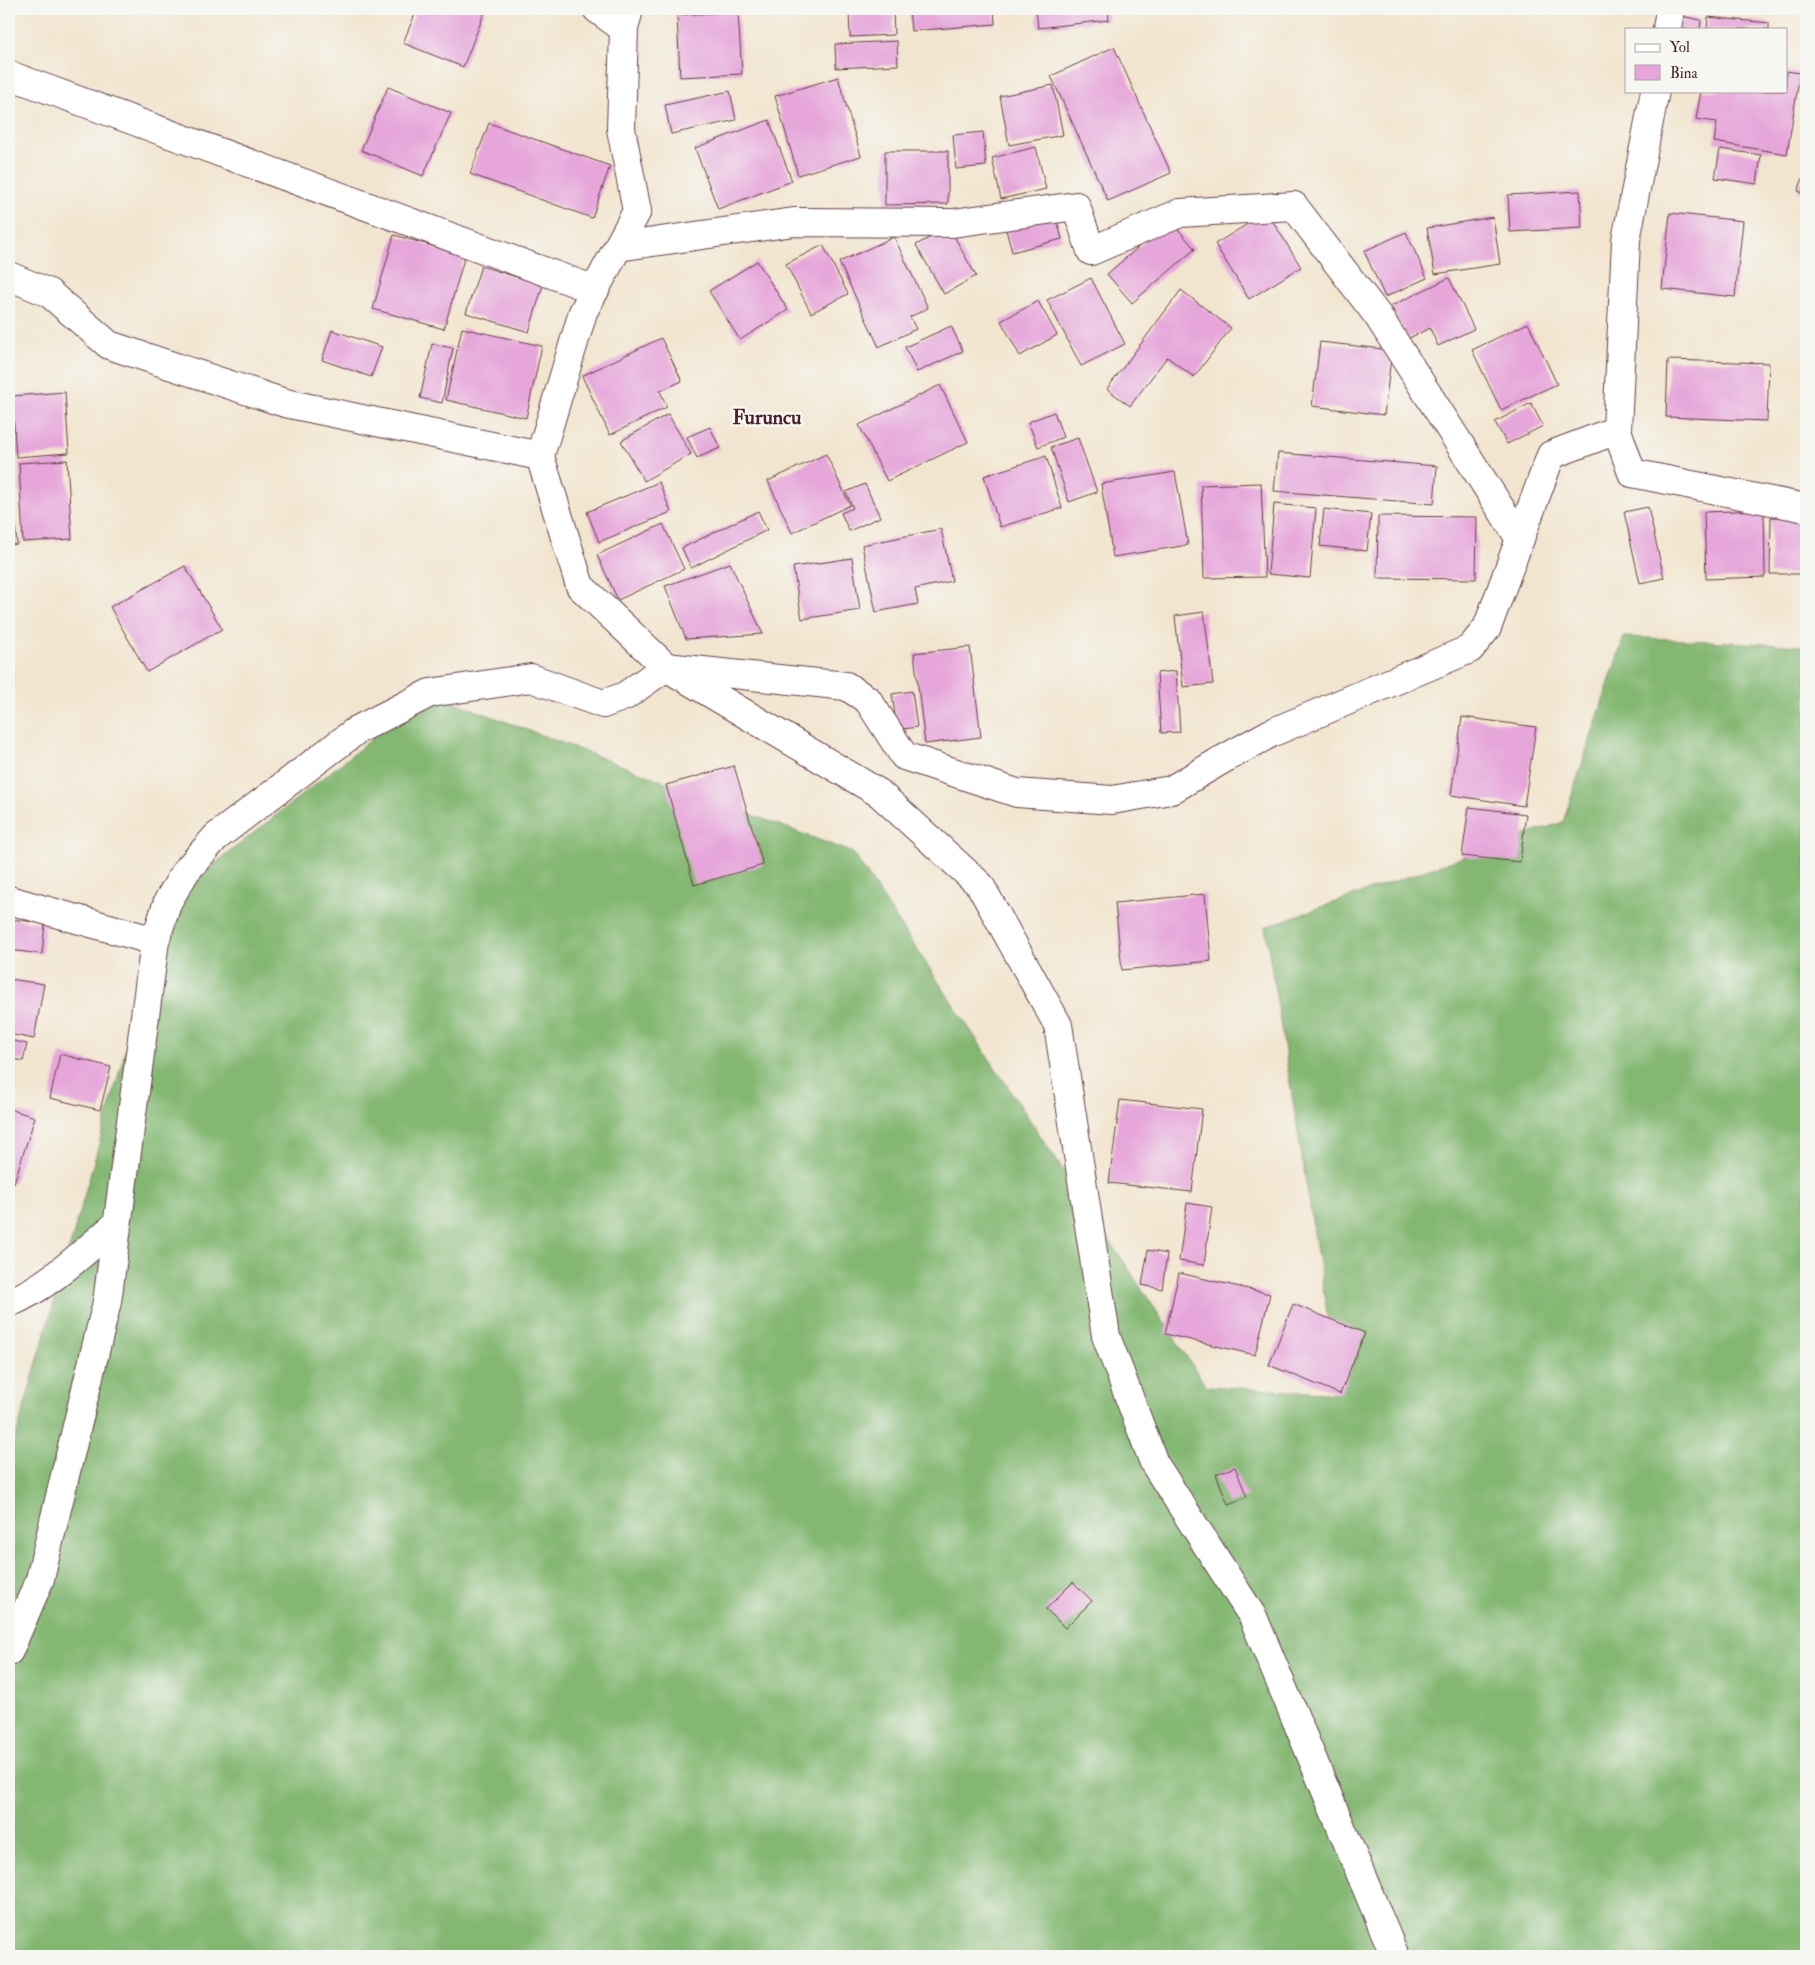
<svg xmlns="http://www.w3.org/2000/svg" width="1815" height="1965" viewBox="0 0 1815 1965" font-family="'IM FELL Double Pica',serif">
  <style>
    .forest { fill: #83b772; stroke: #666b4e }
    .building { fill: #e6a6da }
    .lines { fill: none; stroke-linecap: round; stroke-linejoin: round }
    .minor-casing { stroke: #633d44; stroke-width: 30 }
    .minor { stroke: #fff; stroke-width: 28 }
    .labels { text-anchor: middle; stroke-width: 5; stroke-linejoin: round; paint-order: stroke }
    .quarter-label { font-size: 20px; font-weight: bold; fill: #4a1f2b; stroke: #f6f6f2 }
  </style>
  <rect width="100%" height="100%" fill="#f6f6f2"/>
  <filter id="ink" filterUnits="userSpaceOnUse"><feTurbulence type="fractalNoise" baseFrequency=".02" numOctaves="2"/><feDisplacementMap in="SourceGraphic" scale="10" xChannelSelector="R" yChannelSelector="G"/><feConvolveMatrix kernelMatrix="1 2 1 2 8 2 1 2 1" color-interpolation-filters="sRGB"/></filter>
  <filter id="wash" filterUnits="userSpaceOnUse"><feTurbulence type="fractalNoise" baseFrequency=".0096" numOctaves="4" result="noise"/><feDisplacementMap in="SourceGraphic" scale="20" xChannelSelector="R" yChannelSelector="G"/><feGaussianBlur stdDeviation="1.12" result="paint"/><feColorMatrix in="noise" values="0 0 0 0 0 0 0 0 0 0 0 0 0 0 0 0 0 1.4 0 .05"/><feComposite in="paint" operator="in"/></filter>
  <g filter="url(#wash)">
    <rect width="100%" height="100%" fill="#f2e5cf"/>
    <path class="forest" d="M1624,637L1806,646V1956H9V1461L168,901L430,693L853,853L1206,1386L1340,1394L1265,927L1563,822Z"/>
    <g id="blocks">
      <g class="building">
        <path d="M417,9H486L463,67L403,43Z"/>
        <path d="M893,9L894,35L850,37L849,10Z"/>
        <path d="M909,9H994L995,24L911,31Z"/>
        <path d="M1036,9H1108L1109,20L1038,28Z"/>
        <path d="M738,12L742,74L680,77L677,15Z"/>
        <path d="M1676,15L1701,20L1700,29H1673Z"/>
        <path d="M1708,17L1769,23V29H1707Z"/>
        <path d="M897,41L898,65L836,68L835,44Z"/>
        <path d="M1114,47L1171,173L1108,201L1051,76Z"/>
        <path d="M1786,71L1800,73L1787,154L1714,142L1717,122L1696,119L1701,91H1786Z"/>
        <path d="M838,77L861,156L798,175L775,96Z"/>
        <path d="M1053,85L1063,135L1009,145L1000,96Z"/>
        <path d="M388,87L451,113L423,176L361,150Z"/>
        <path d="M730,91L736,120L671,134L665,105Z"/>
        <path d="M769,120L792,181L718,209L695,148Z"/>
        <path d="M489,123L610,166L592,218L470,174Z"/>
        <path d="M983,132L986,166L956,169L953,135Z"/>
        <path d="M1036,147L1046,189L1001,199L992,158Z"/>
        <path d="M1720,149L1761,155L1757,184L1715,178Z"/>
        <path d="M885,151H948V204L885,205Z"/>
        <path d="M1806,170V194L1798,191Z"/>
        <path d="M1580,191L1582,228L1510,232L1508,195Z"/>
        <path d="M1267,212L1301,267L1249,299L1215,244Z"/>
        <path d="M1055,213L1062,239L1012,252L1005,226Z"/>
        <path d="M1670,213L1743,221L1735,297L1662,289Z"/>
        <path d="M1493,217L1500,264L1435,274L1427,228Z"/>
        <path d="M1170,220L1195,249L1132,303L1107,274Z"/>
        <path d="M949,227L976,276L944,294L916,245Z"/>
        <path d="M1406,232L1427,278L1385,297L1364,251Z"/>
        <path d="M394,235L465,255L444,329L373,309Z"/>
        <path d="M894,237L928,308L910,317L916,329L879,347L839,262Z"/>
        <path d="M823,245L848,294L811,313L786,264Z"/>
        <path d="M757,261L788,310L740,340L709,291Z"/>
        <path d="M481,266L543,285L529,332L466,313Z"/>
        <path d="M1091,278L1125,344L1081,366L1047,300Z"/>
        <path d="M1449,278L1474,329L1438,346L1430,328L1407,339L1391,306Z"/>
        <path d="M1181,290L1231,328L1194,377L1167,357L1130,406L1107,389Z"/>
        <path d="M1038,301L1057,335L1020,356L1001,321Z"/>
        <path d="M1528,323L1557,384L1501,410L1472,350Z"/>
        <path d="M951,326L963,351L917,372L905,347Z"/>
        <path d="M462,328L542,346L526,418L446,400Z"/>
        <path d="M332,330L382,347L371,377L322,360Z"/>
        <path d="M661,338L682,381L660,391L667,407L610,435L582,376Z"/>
        <path d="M1320,342L1392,350L1384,415L1312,406Z"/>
        <path d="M432,344L453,348L442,403L420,398Z"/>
        <path d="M1668,360L1769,363L1767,421L1666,417Z"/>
        <path d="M940,385L968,442L887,481L859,425Z"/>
        <path d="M65,392L69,453L16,457L12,396Z"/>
        <path d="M1531,403L1543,426L1507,444L1495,422Z"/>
        <path d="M1054,412L1063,437L1038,447L1028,422Z"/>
        <path d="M668,414L691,454L644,481L621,441Z"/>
        <path d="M710,427L720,448L697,458L687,437Z"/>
        <path d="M1078,438L1097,492L1069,502L1051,447Z"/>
        <path d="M1278,453L1437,466L1434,504L1274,491Z"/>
        <path d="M826,454L850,505L792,533L768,481Z"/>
        <path d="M1046,456L1062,508L1000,527L984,476Z"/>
        <path d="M67,460L72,539L23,542L19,463Z"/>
        <path d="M9,470L17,544L9,545Z"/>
        <path d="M1175,472L1188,545L1113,557L1101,484Z"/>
        <path d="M659,482L671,512L599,542L587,512Z"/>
        <path d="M1261,483L1265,577L1204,578L1201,485Z"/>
        <path d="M865,484L880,517L849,531L841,513L853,508L846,492Z"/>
        <path d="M1274,504L1316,508L1310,578L1268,574Z"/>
        <path d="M1648,507L1664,578L1640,583L1624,512Z"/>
        <path d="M1324,509L1371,514L1367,551L1320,546Z"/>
        <path d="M1764,510L1765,577L1706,579L1704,512Z"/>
        <path d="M758,511L767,530L691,568L682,548Z"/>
        <path d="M1378,516L1477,517L1476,579L1377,578Z"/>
        <path d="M1771,517H1806V574H1770Z"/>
        <path d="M663,524L684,569L618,600L597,555Z"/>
        <path d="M941,529L952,581L915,589L918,604L876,612L862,545Z"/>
        <path d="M852,558L860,610L802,619L793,567Z"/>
        <path d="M730,563L763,634L686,639L665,586Z"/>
        <path d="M185,566L222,629L147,672L110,607Z"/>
        <path d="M1204,612L1213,684L1183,687L1175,616Z"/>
        <path d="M970,647L981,737L925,744L914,653Z"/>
        <path d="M1176,671L1180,732L1161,733L1157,673Z"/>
        <path d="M912,691L917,727L897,730L892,694Z"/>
        <path d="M1462,717L1536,727L1524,806L1451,795Z"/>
        <path d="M734,766L763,865L694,885L666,785Z"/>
        <path d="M1469,807L1526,814L1520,862L1462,856Z"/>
        <path d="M1205,894L1211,961L1122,970L1115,903Z"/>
        <path d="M9,919L45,923L42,954L9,950Z"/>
        <path d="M9,979L44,984L34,1039L9,1034Z"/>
        <path d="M9,1040L27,1044L23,1061L9,1058Z"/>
        <path d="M60,1054L111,1067L100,1110L50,1098Z"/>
        <path d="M1120,1100L1202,1109L1192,1192L1109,1183Z"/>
        <path d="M9,1109L35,1117L14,1183L9,1182Z"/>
        <path d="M1187,1203L1212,1207L1204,1265L1179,1261Z"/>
        <path d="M1148,1250L1167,1254L1162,1289L1142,1285Z"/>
        <path d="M1179,1273L1270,1294L1255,1355L1165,1334Z"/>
        <path d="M1293,1304L1365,1333L1340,1394L1269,1365Z"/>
        <path d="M1235,1467L1247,1497L1228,1504L1216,1474Z"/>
        <path d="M1073,1582L1092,1601L1065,1628L1046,1609Z"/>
      </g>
    </g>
  </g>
  <g filter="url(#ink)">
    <use href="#blocks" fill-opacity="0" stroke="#633d44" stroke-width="1"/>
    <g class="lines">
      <g class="minor-casing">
        <g id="minor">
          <path d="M597,9L624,29"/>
          <path d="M629,9L624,29L621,129L637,211L583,312L540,456L580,586L666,667L879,793L980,885L1058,1025L1106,1336L1154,1463L1253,1617L1395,1956"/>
          <path d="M1667,29L1670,9"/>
          <path d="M9,75L595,290"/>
          <path d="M1655,91L1626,240L1617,430L1632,473L1806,508"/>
          <path d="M618,247L794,222L953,223L1076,206L1091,251L1180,213L1294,206L1378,316L1520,539"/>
          <path d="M9,276L49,293L109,345L285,403L540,456"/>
          <path d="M9,900L155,941"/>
          <path d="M9,1303C50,1286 83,1252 117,1224"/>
          <path d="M9,1651L40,1579L107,1302L155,941L168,901L186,871L216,837L357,730L430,693L531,678L603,704L625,696L666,667L846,686L868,700L904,756L1017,793L1112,800L1171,790L1220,761L1271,733L1470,649L1487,628L1551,455L1617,430"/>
        </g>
      </g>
      <use href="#minor" class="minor"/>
    </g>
  </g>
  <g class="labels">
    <g class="quarter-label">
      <text x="767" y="424">Furuncu</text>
    </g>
  </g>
  <rect width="1815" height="1965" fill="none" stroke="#f6f6f2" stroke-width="30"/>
  <rect x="1625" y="28" width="162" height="65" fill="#f6f6f2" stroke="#b1a0a2"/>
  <rect x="1635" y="44" width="25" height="8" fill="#ffffff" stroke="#b1a0a2"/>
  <text x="1670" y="52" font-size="15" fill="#4a1f2b">Yol</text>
  <rect x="1635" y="65" width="25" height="15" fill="#e6a6da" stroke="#b1a0a2"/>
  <text x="1670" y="78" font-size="15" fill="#4a1f2b">Bina</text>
</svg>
